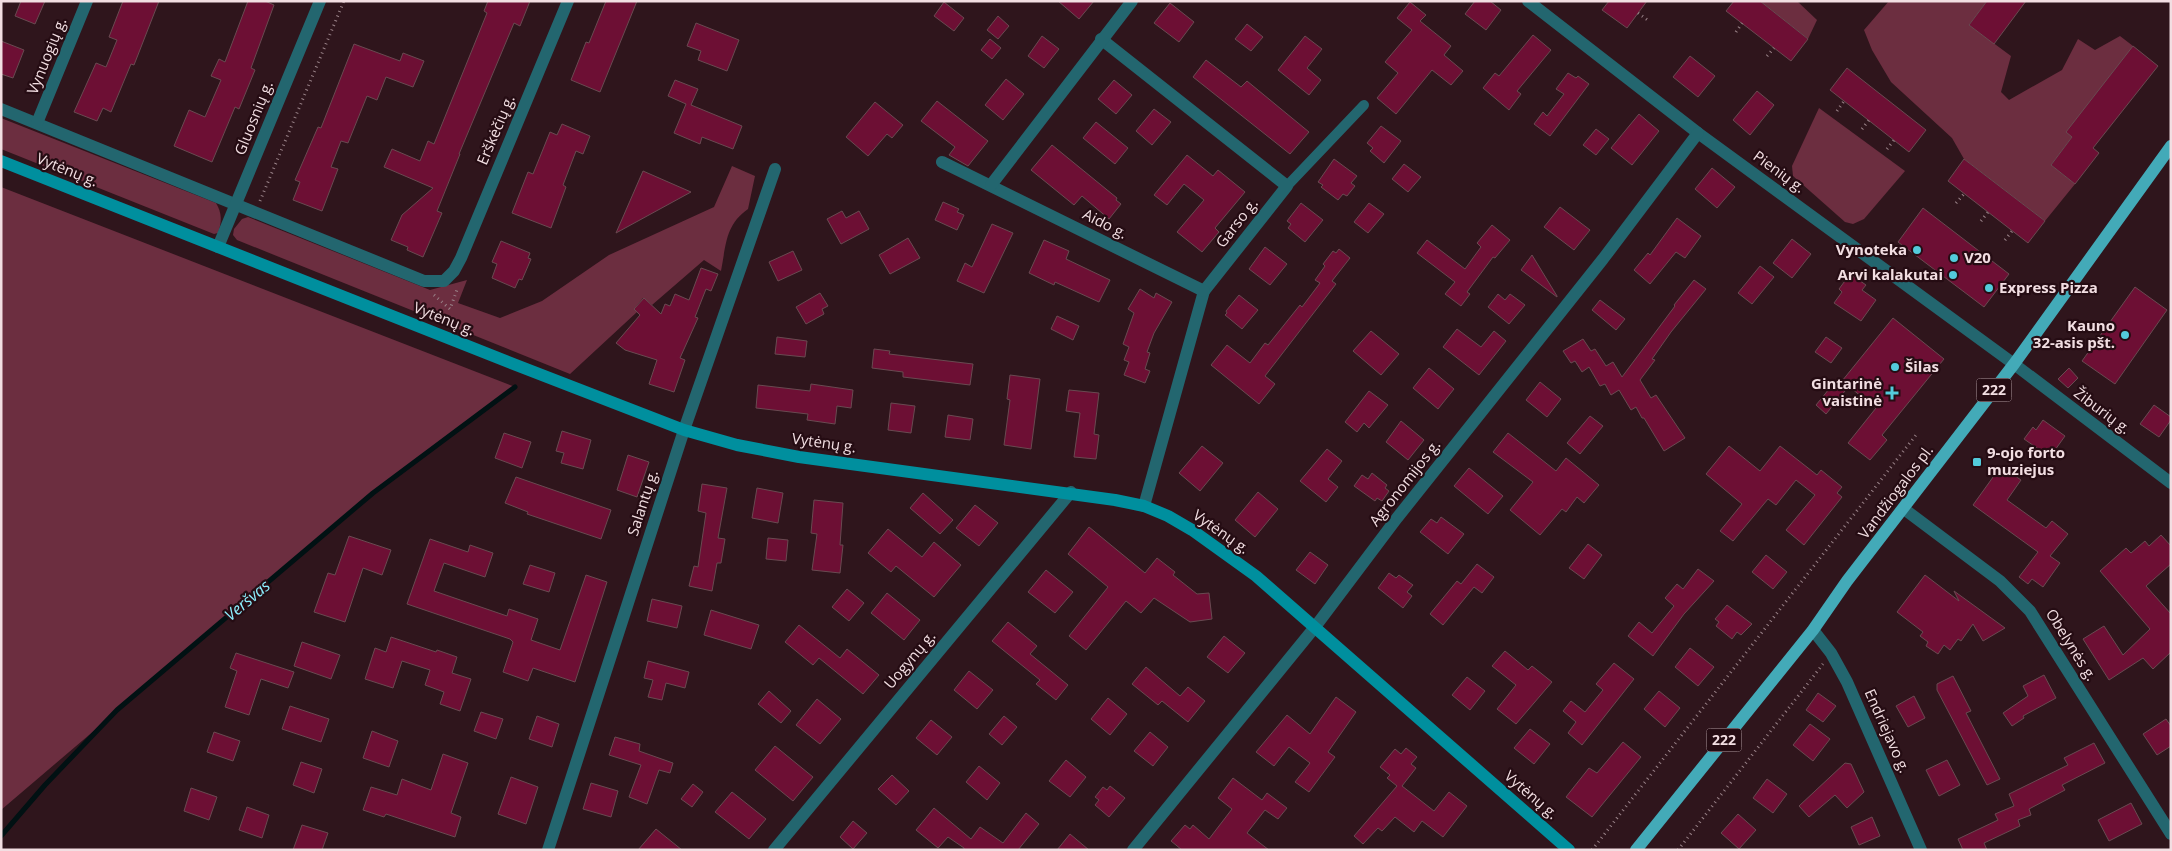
<svg xmlns="http://www.w3.org/2000/svg" width="2172" height="851" viewBox="0 0 2172 851" font-family="'Open Sans',sans-serif">
  <style>
    .green { fill: #6c2e40 }
    .lines { fill: none; stroke-linecap: round; stroke-linejoin: round }
    .stream { stroke: #011113; stroke-width: 5 }
    .building { fill: #6d0f34; stroke: #694a51 }
    .path { stroke: #9a8389; stroke-width: 3; stroke-dasharray: 1 4; stroke-linecap: butt }
    .lane { stroke: #23666f; stroke-width: 10 }
    .street { stroke: #23666f; stroke-width: 12 }
    .secondary { stroke: #008f9e; stroke-width: 12 }
    .primary { stroke: #43aab8; stroke-width: 12 }
    .poi-dot { fill: #53cbdb; stroke: #250c13; stroke-width: 2 }
    .labels { text-anchor: middle; stroke-width: 4.5; stroke-linejoin: round; paint-order: stroke }
    .shield { fill: #250c13; stroke: #b49fa4; stroke-width: 1 }
    .shield-label { font-size: 14px; font-weight: bold; fill: #f2dee2 }
    .street-label { font-size: 15px; fill: #f2dee2; stroke: #250c13 }
    .poi-label { font-size: 15px; font-weight: bold; fill: #f2dee2; stroke: #250c13; text-anchor: end }
    .water-label { font-size: 16px; font-style: italic; fill: #8deffe; stroke: #250c13 }
  </style>
  <rect width="100%" height="100%" fill="#2f151c"/>
  <g class="green">
    <path d="M1760,1H1797L1817,20L1808,39Z"/>
    <path d="M1889,1H1987L1969,25L2011,56L2001,92L2009,100L2062,70L2078,39L2095,50L2120,36L2133,46L2072,137L2051,165L2075,184L2045,221L1964,159L1952,138L1891,82L1872,50L1864,30Z"/>
    <path d="M1819,108L1905,171L1864,219L1853,224L1845,222L1793,176L1792,166Z"/>
    <path d="M1,118L216,203C222,213 222,222 218,233L214,234L1,149Z"/>
    <path d="M732,166L755,176L748,209C725,225 726,246 721,271L704,260L652,305L643,298L634,309L637,312L570,374L237,240L233,235L234,229L242,219L248,217L430,290L467,280L458,303L500,318L542,301L609,255L714,207Z"/>
    <path d="M1,187L515,387L373,493L1,810Z"/>
  </g>
  <g class="lines">
    <path class="stream" d="M1,836L45,785L117,710L373,493L515,387"/>
  </g>
  <g class="building">
    <path d="M21,1H45L35,24L15,16Z"/>
    <path d="M123,1H159L134,65L131,64L111,112L103,108L97,121L74,112L96,63L106,67L117,40L109,37Z"/>
    <path d="M248,1H265L274,5L251,68L255,70L239,109L235,107L212,162L174,146L189,110L205,117L221,80L211,76L219,59L225,62Z"/>
    <path d="M488,1H530L520,26L514,23L459,154H460L437,211L442,213L423,257L407,250L408,247L391,240L402,215L433,188L384,167L392,149L420,161L428,141L434,144L487,13L484,11Z"/>
    <path d="M606,1H637L600,92L571,80L586,42L589,43Z"/>
    <path d="M1058,1H1094L1079,19Z"/>
    <path d="M1475,1H1490L1501,10L1486,30L1465,14Z"/>
    <path d="M1609,1H1647L1627,28L1602,10Z"/>
    <path d="M1734,1H1760L1808,39L1791,61L1726,11Z"/>
    <path d="M1987,1H2026L1994,44L1969,25Z"/>
    <path d="M944,2L964,18L954,31L934,16Z"/>
    <path d="M1410,2L1426,15L1420,21L1451,46L1444,55L1463,71L1451,85L1432,70L1396,114L1377,98L1398,73L1385,62L1412,30L1397,18Z"/>
    <path d="M1170,3L1194,22L1179,42L1154,23Z"/>
    <path d="M998,16L1009,26L998,39L987,30Z"/>
    <path d="M696,23L739,40L727,71L698,60L701,51L687,46Z"/>
    <path d="M1247,24L1263,37L1251,51L1235,39Z"/>
    <path d="M1533,35L1551,50L1517,91L1521,94L1509,110L1483,88L1495,73L1499,76Z"/>
    <path d="M1042,36L1059,49L1044,68L1028,56Z"/>
    <path d="M1305,36L1322,49L1307,68L1321,80L1309,95L1278,70Z"/>
    <path d="M990,39L1001,48L992,59L981,50Z"/>
    <path d="M1,41L24,50L13,78L1,74Z"/>
    <path d="M354,44L400,61L403,53L424,61L413,87L386,77L377,100L367,96L348,143L341,141L331,167L338,169L322,211L293,200L300,182L295,180L318,127L321,128Z"/>
    <path d="M2133,46L2158,66L2093,148L2099,153L2075,184L2051,165L2072,137L2066,132Z"/>
    <path d="M1690,56L1715,76L1698,97L1673,77Z"/>
    <path d="M1206,60L1241,87L1247,81L1309,132L1290,154L1193,77Z"/>
    <path d="M1847,68L1926,130L1909,152L1830,90Z"/>
    <path d="M1568,73L1576,78L1578,76L1589,84L1550,136L1534,124L1543,112L1547,116L1564,94L1556,89Z"/>
    <path d="M1006,79L1024,94L1003,120L985,105Z"/>
    <path d="M675,80L698,89L691,105L742,126L733,149L702,137L700,144L674,133L686,104L668,96Z"/>
    <path d="M1114,80L1132,95L1116,114L1098,99Z"/>
    <path d="M1757,91L1774,105L1750,135L1733,120Z"/>
    <path d="M937,101L988,141L968,166L949,155L955,147L921,121Z"/>
    <path d="M875,102L903,125L892,138L887,134L868,156L846,137Z"/>
    <path d="M1154,109L1171,122L1152,145L1136,131Z"/>
    <path d="M1639,114L1659,131L1632,165L1611,148Z"/>
    <path d="M1096,122L1128,148L1115,164L1083,138Z"/>
    <path d="M562,124L590,136L583,154L576,151L563,185L566,187L551,228L512,213L528,172L533,174L550,132L557,135Z"/>
    <path d="M1381,126L1401,141L1384,163L1370,151L1373,148L1367,143Z"/>
    <path d="M1596,129L1609,139L1596,155L1583,145Z"/>
    <path d="M1052,145L1117,198L1116,200L1121,204L1109,219L1082,196L1074,205L1031,170Z"/>
    <path d="M1187,155L1213,176L1218,170L1245,192L1215,228L1219,232L1202,252L1177,232L1204,200L1184,184L1167,205L1154,195Z"/>
    <path d="M1334,159L1357,176L1351,183L1355,186L1347,196L1343,194L1338,200L1321,187L1323,185L1318,182Z"/>
    <path d="M1964,159L2045,221L2028,243L1948,181Z"/>
    <path d="M1404,164L1421,177L1408,192L1392,179Z"/>
    <path d="M1712,168L1735,187L1717,208L1695,189Z"/>
    <path d="M643,171L691,192L616,233Z"/>
    <path d="M943,202L959,209L957,212L964,215L957,230L935,220Z"/>
    <path d="M1301,203L1323,220L1305,242L1288,228L1291,224L1287,221Z"/>
    <path d="M1369,203L1384,214L1368,233L1354,222Z"/>
    <path d="M1560,207L1590,230L1574,250L1544,227Z"/>
    <path d="M1923,208L2009,274L1984,307L1898,242Z"/>
    <path d="M842,211L846,218L859,211L869,229L841,244L827,219Z"/>
    <path d="M1677,218L1701,236L1685,258L1676,252L1650,284L1634,270L1648,253L1650,255Z"/>
    <path d="M992,224L1013,233L984,293L957,281L965,263L972,267Z"/>
    <path d="M1492,225L1510,240L1495,258L1493,257L1467,292L1470,294L1461,306L1445,294L1455,282L1417,253L1427,240L1465,269L1481,247L1477,243Z"/>
    <path d="M908,238L920,258L890,274L879,255Z"/>
    <path d="M1792,239L1811,254L1792,278L1773,263Z"/>
    <path d="M1044,240L1069,251L1066,259L1110,280L1099,302L1055,282L1054,285L1029,273Z"/>
    <path d="M501,241L530,253L528,258L531,259L522,280L519,279L515,288L492,278L497,264L492,262Z"/>
    <path d="M1265,247L1287,264L1270,285L1249,269Z"/>
    <path d="M1339,249L1350,258L1332,281L1336,284L1265,376L1275,384L1259,404L1211,365L1227,345L1250,363L1265,343L1268,345L1300,305L1302,307L1320,283L1315,280L1325,266L1323,264L1333,251L1336,253Z"/>
    <path d="M793,251L802,270L778,281L769,262Z"/>
    <path d="M1532,255L1557,296V297L1521,270Z"/>
    <path d="M1760,266L1774,277L1752,304L1738,293Z"/>
    <path d="M701,268L718,274L711,291L706,289L695,317L698,318L680,358L685,360L674,392L649,384L657,360L625,350L616,343L640,315L634,309L644,298L661,314L665,304L670,306L675,294L689,300Z"/>
    <path d="M1850,274L1866,285L1862,290L1876,300L1861,321L1834,303L1842,292L1839,289Z"/>
    <path d="M1694,280L1706,289L1671,332L1652,359L1655,360L1640,380L1651,398L1656,395L1685,438L1664,451L1644,418H1642L1636,407L1631,410L1619,390L1611,395L1605,384L1600,386L1589,367L1582,372L1575,361L1571,363L1563,351L1583,339L1591,351L1595,349L1606,366L1613,362L1622,377L1675,306L1674,305Z"/>
    <path d="M2135,287L2167,310L2115,384L2082,361Z"/>
    <path d="M1140,289L1154,298L1156,293L1172,302L1154,333L1147,352L1150,353L1145,369L1150,371L1145,383L1124,375L1129,362L1124,360L1129,347L1123,344L1134,313L1128,309Z"/>
    <path d="M820,293L828,306L822,309L824,314L806,324L796,307Z"/>
    <path d="M1498,294L1505,300L1510,294L1525,305L1509,324L1488,307Z"/>
    <path d="M1239,295L1258,310L1242,329L1225,315L1227,313L1226,311Z"/>
    <path d="M1600,300L1625,319L1616,330L1592,310Z"/>
    <path d="M1057,316L1079,326L1073,340L1051,329Z"/>
    <path d="M1893,318L1944,359L1882,435L1887,440L1870,460L1848,443L1876,408L1842,381Z"/>
    <path d="M1457,329L1481,347L1494,331L1506,341L1479,375L1443,347Z"/>
    <path d="M1371,331L1399,354L1381,375L1353,351Z"/>
    <path d="M777,337L807,341L805,357L775,354Z"/>
    <path d="M1826,337L1842,348L1831,363L1815,352Z"/>
    <path d="M874,349L890,351L889,354L973,364L970,385L903,377V372L872,368Z"/>
    <path d="M1429,368L1454,389L1438,409L1413,388Z"/>
    <path d="M2069,368L2078,378L2068,388L2058,379Z"/>
    <path d="M1010,375L1040,379L1031,449L1004,445L1010,400L1007,399Z"/>
    <path d="M1540,382L1561,399L1547,417L1526,400Z"/>
    <path d="M1834,383L1845,391L1826,414L1816,405Z"/>
    <path d="M811,384L853,390L851,408L837,406L835,424L807,420L808,414L756,408L758,385L810,391Z"/>
    <path d="M1069,390L1099,393L1094,434L1099,435L1096,459L1074,457L1080,413L1066,411Z"/>
    <path d="M1369,391L1388,405L1369,428L1364,423L1357,432L1345,422Z"/>
    <path d="M891,403L915,406L911,433L888,430Z"/>
    <path d="M2154,405L2171,417V420L2159,437L2140,424Z"/>
    <path d="M948,415L973,419L970,440L945,437Z"/>
    <path d="M1590,416L1603,426L1580,454L1567,443Z"/>
    <path d="M2043,420L2065,436L2050,457L2024,439L2033,427L2036,430Z"/>
    <path d="M1401,421L1424,440L1408,460L1386,442Z"/>
    <path d="M562,431L591,440L583,469L561,463L564,453L556,451Z"/>
    <path d="M504,433L531,442L522,468L495,458Z"/>
    <path d="M1508,433L1556,471L1566,458L1599,485L1584,503L1577,497L1566,512L1562,509L1540,535L1510,510L1533,482L1493,452Z"/>
    <path d="M1202,446L1223,463L1200,491L1179,473Z"/>
    <path d="M1729,446L1760,471L1780,446L1817,475L1821,470L1842,487L1837,493L1842,497L1804,545L1786,530L1815,495L1796,480L1776,505L1768,499L1733,541L1720,531L1742,504L1706,474Z"/>
    <path d="M1327,449L1342,461L1328,479L1338,487L1326,502L1300,481Z"/>
    <path d="M628,455L649,462L637,497L617,490Z"/>
    <path d="M2001,466L2021,480L2007,500L2046,528L2052,521L2068,534L2050,556L2060,563L2043,587L2032,579L2028,584L2019,577L2038,552L1973,505Z"/>
    <path d="M1469,468L1503,496L1488,514L1454,486Z"/>
    <path d="M1372,473L1387,485L1385,488L1389,491L1382,501L1377,498L1375,501L1354,486L1362,475L1368,479Z"/>
    <path d="M516,477L611,510L601,539L527,514L528,512L505,503Z"/>
    <path d="M702,484L727,488L718,538L725,539L721,563H717L712,591L689,586L694,566L698,567L706,513L698,511Z"/>
    <path d="M757,488L783,493L778,523L752,518Z"/>
    <path d="M1258,492L1278,509L1255,537L1235,520Z"/>
    <path d="M923,493L953,520L940,534L910,508Z"/>
    <path d="M814,500L843,503L840,545H843L840,573L812,570L817,534L811,533Z"/>
    <path d="M975,505L998,523L979,546L956,528Z"/>
    <path d="M1441,517L1464,534L1448,554L1420,532L1431,519L1437,523Z"/>
    <path d="M1089,527L1145,573L1157,558L1175,572L1173,575L1197,594L1209,593L1212,619L1190,622L1154,598L1141,613L1126,601L1086,650L1069,636L1108,587L1068,554Z"/>
    <path d="M888,529L922,557L934,542L961,565L934,597L896,566L891,572L868,553Z"/>
    <path d="M2161,535L2171,546V564L2146,586L2171,614V652L2153,669L2143,658L2109,680L2083,639L2104,626L2123,655L2150,629L2100,571L2126,548L2131,553L2145,541L2149,546Z"/>
    <path d="M349,536L391,550L382,575L363,568L345,622L314,612L328,573L335,575Z"/>
    <path d="M768,538L788,540L786,561L766,559Z"/>
    <path d="M430,539L468,552L470,545L493,553L485,577L444,563L434,591L507,616L509,609L538,619L531,640L560,650L586,575L607,582L575,682L533,668L528,681L503,672L513,642L510,639L407,604Z"/>
    <path d="M1588,544L1602,555L1584,579L1569,568Z"/>
    <path d="M1310,552L1328,565L1315,584L1296,570Z"/>
    <path d="M1766,555L1787,572L1773,589L1752,572Z"/>
    <path d="M1477,564L1494,577L1482,593L1474,587L1443,625L1430,614L1457,581L1461,584Z"/>
    <path d="M530,565L555,573L549,592L523,584Z"/>
    <path d="M1698,569L1714,581L1684,614L1653,656L1628,636L1639,622L1652,633L1674,606L1665,598L1677,584L1683,589Z"/>
    <path d="M1046,570L1073,592L1055,613L1028,592Z"/>
    <path d="M1389,573L1396,578L1399,575L1413,585L1407,592L1412,596L1403,608L1378,588Z"/>
    <path d="M1925,575L1959,601L1954,591L2005,628L1983,641L1973,624L1961,641L1958,639L1950,650L1944,645L1938,654L1926,646L1928,642L1920,636L1923,632L1897,612Z"/>
    <path d="M847,589L864,603L849,621L832,607Z"/>
    <path d="M887,593L920,620L904,640L871,613Z"/>
    <path d="M652,599L682,606L677,628L647,621Z"/>
    <path d="M1727,605L1752,624L1741,635L1737,632L1732,639L1716,626L1719,622L1715,619Z"/>
    <path d="M711,610L759,625L751,649L704,635Z"/>
    <path d="M1008,622L1037,646L1030,654L1068,685L1056,700L1036,684L1040,680L992,641Z"/>
    <path d="M799,625L840,658L847,649L879,675L863,694L819,658L813,665L785,642Z"/>
    <path d="M1224,636L1245,653L1228,673L1207,657Z"/>
    <path d="M391,637L436,652L437,650L457,657L452,673L471,679L460,711L440,704L444,692L425,685L430,670L402,661L393,688L365,679L375,648L386,652Z"/>
    <path d="M302,642L340,655L331,679L294,666Z"/>
    <path d="M1690,648L1714,667L1698,686L1675,667Z"/>
    <path d="M1505,651L1528,670L1532,666L1552,682L1516,724L1497,709L1516,685L1492,666Z"/>
    <path d="M236,653L294,672L288,688L261,679L249,715L225,707L237,671L230,668Z"/>
    <path d="M648,661L689,672L685,688L666,683L662,700L648,697L653,680L644,678Z"/>
    <path d="M1614,663L1634,679L1582,745L1568,733L1576,722L1563,711L1571,701L1585,712L1603,690L1596,684Z"/>
    <path d="M1146,667L1180,696L1188,687L1205,701L1188,722L1162,701L1158,705L1132,684Z"/>
    <path d="M969,671L993,690L977,709L954,690Z"/>
    <path d="M2044,675L2056,698L2023,716L2024,718L2012,726L2003,713L2028,696L2023,686Z"/>
    <path d="M1953,676L1971,711L1966,713L2000,779L1987,785L1937,690V684Z"/>
    <path d="M1467,677L1485,691L1470,710L1452,695Z"/>
    <path d="M769,691L791,711L781,723L758,704Z"/>
    <path d="M1659,691L1680,708L1665,727L1644,709Z"/>
    <path d="M1818,693L1836,706L1823,722L1806,710Z"/>
    <path d="M1914,696L1925,718L1908,727L1896,706Z"/>
    <path d="M1336,697L1356,712L1328,752L1335,757L1309,792L1295,782L1310,763L1289,747L1274,766L1256,752L1287,715L1310,734Z"/>
    <path d="M1108,698L1127,714L1110,735L1091,719Z"/>
    <path d="M817,699L841,719L820,744L796,725Z"/>
    <path d="M290,706L329,719L321,742L282,729Z"/>
    <path d="M481,712L503,719L496,739L474,731Z"/>
    <path d="M537,716L559,724L552,747L529,739Z"/>
    <path d="M1004,716L1017,727L1002,745L989,734Z"/>
    <path d="M2166,719L2171,726V746L2157,755L2143,734Z"/>
    <path d="M931,720L952,737L937,755L916,738Z"/>
    <path d="M1810,724L1830,739L1813,761L1793,745Z"/>
    <path d="M1530,729L1550,744L1534,764L1514,748Z"/>
    <path d="M372,731L398,741L389,767L363,758Z"/>
    <path d="M214,732L240,741L233,761L207,752Z"/>
    <path d="M1150,732L1168,747L1153,766L1134,751Z"/>
    <path d="M615,737L640,744L639,751L673,763L670,773L659,770L647,804L629,797L641,765L609,755Z"/>
    <path d="M1623,742L1641,757L1592,817L1566,797L1589,768L1597,773Z"/>
    <path d="M2094,743L2105,763L2062,785L2065,790L2029,809L2031,815L2018,820L2020,826L1984,843L1987,850H1963L1958,839L1998,820L1995,814L2014,806L2009,794L2068,765L2064,758Z"/>
    <path d="M775,746L813,777L793,801L755,770Z"/>
    <path d="M1406,748L1417,757L1411,764L1416,768L1402,786L1434,811L1449,792L1467,806L1443,837L1422,821L1414,832L1395,817L1382,831L1378,828L1363,844L1354,836L1397,786L1387,778L1390,775L1380,767L1395,749L1401,754Z"/>
    <path d="M443,754L468,763L451,813L461,817L455,837L386,814L384,817L363,810L371,787L397,795L402,779L431,790Z"/>
    <path d="M1066,760L1086,777L1070,797L1049,781Z"/>
    <path d="M1947,760L1960,785L1939,796L1926,770Z"/>
    <path d="M301,762L322,769L314,793L293,785Z"/>
    <path d="M1845,763L1851,764L1864,792L1847,808L1835,795L1809,817L1799,806Z"/>
    <path d="M979,766L1000,783L987,800L966,782Z"/>
    <path d="M892,775L909,791L896,805L878,789Z"/>
    <path d="M511,777L538,787L526,824L498,814Z"/>
    <path d="M1233,778L1262,800L1267,793L1287,808L1278,819L1265,810L1247,833L1269,850H1182L1171,841L1185,825L1190,829L1193,825L1209,839L1232,809L1218,798Z"/>
    <path d="M1767,779L1787,794L1773,813L1753,798Z"/>
    <path d="M591,783L618,791L611,817L583,809Z"/>
    <path d="M693,784L703,792L692,807L681,799Z"/>
    <path d="M1110,786L1125,798L1109,817L1095,805L1099,800L1095,797L1103,787L1107,790Z"/>
    <path d="M191,788L217,797L209,820L184,811Z"/>
    <path d="M732,792L766,819L749,839L715,812Z"/>
    <path d="M2131,803L2142,824L2109,841L2098,820Z"/>
    <path d="M247,807L269,815L262,838L239,830Z"/>
    <path d="M934,808L971,839L980,827L1003,843L1026,813L1039,824L1018,850H964V848L948,837L938,848L916,830Z"/>
    <path d="M1738,814L1756,830L1739,849L1721,833Z"/>
    <path d="M1872,817L1880,836L1859,845L1851,827Z"/>
    <path d="M853,821L867,833L853,849L840,837Z"/>
    <path d="M302,825L328,833L322,850H293Z"/>
    <path d="M656,829L682,850H638Z"/>
    <path d="M1070,834L1089,850H1057Z"/>
  </g>
  <g class="lines">
    <g class="path">
      <path d="M1638,13L1649,21"/>
      <path d="M1736,32L1742,23"/>
      <path d="M1767,56L1774,48"/>
      <path d="M1837,111L1844,101"/>
      <path d="M1862,129L1869,120"/>
      <path d="M1887,149L1894,140"/>
      <path d="M260,201L344,1"/>
      <path d="M1956,203L1964,194"/>
      <path d="M1981,221L1988,212"/>
      <path d="M2005,240L2012,231"/>
      <path d="M434,295L450,309L458,287"/>
      <path d="M1592,850L1916,435"/>
      <path d="M1678,850L1823,664"/>
    </g>
    <path class="lane" d="M1287,186L1364,105"/>
    <g class="street">
      <path d="M1528,1L1698,133L2014,364L2171,483"/>
      <path d="M1101,39L1287,186L1204,291L1144,506"/>
      <path d="M1,109L424,281H444L454,271L461,258L568,1"/>
      <path d="M37,123L87,1"/>
      <path d="M942,162L1204,291"/>
      <path d="M991,185L1132,1"/>
      <path d="M218,247L320,1"/>
      <path d="M1904,509L2000,581L2030,611L2171,834"/>
      <path d="M1813,630L1831,653L1847,682L1921,850"/>
      <path d="M548,850L684,430L775,169"/>
      <path d="M774,850L1071,492"/>
      <path d="M1133,850L1315,627L1397,518L1603,259L1698,133"/>
    </g>
    <path class="secondary" d="M1,161L516,365L684,430L737,445L799,457L1115,500L1144,506L1168,516L1192,530L1256,576L1569,850"/>
    <path class="primary" d="M1636,850L1813,630L1847,581L2014,364L2171,146"/>
  </g>
  <g class="poi-dot">
    <circle cx="1917" cy="250" r="5"/>
    <circle cx="1954" cy="258" r="5"/>
    <circle cx="1953" cy="275" r="5"/>
    <circle cx="1989" cy="288" r="5"/>
    <circle cx="2125" cy="335" r="5"/>
    <circle cx="1895" cy="367" r="5"/>
    <path d="M1889.5 385.5h5v5h5v5h-5v5h-5v-5h-5v-5h5z"/>
    <rect x="1972" y="457" width="10" height="10" rx="2.5"/>
  </g>
  <g class="labels">
    <g class="shield">
      <rect x="1976.5" y="378.5" width="35" height="23" rx="4"/>
      <rect x="1706.5" y="728.5" width="35" height="23" rx="4"/>
    </g>
    <g class="shield-label">
      <text x="1994" y="395">222</text>
      <text x="1724" y="745">222</text>
    </g>
    <g class="street-label">
      <text transform="translate(47 56) rotate(-68)" y="5">Vynuogių g.</text>
      <text transform="translate(254 118) rotate(-68)" y="5">Gluosnių g.</text>
      <text transform="translate(496 130) rotate(-67)" y="5">Erškėčių g.</text>
      <text transform="translate(67 170) rotate(22)" y="5">Vytėnų g.</text>
      <text transform="translate(1779 172) rotate(36)" y="5">Pienių g.</text>
      <text transform="translate(1237 223) rotate(-52)" y="5">Garso g.</text>
      <text transform="translate(1105 224) rotate(27)" y="5">Aido g.</text>
      <text transform="translate(444 319) rotate(22)" y="5">Vytėnų g.</text>
      <text transform="translate(2102 411) rotate(37)" y="5">Žiburių g.</text>
      <text transform="translate(824 443) rotate(8)" y="5">Vytėnų g.</text>
      <text transform="translate(1405 483) rotate(-52)" y="5">Agronomijos g.</text>
      <text transform="translate(1896 492) rotate(-53)" y="5">Vandžiogalos pl.</text>
      <text transform="translate(643 503) rotate(-72)" y="5">Salantų g.</text>
      <text transform="translate(1221 532) rotate(35)" y="5">Vytėnų g.</text>
      <text transform="translate(2071 645) rotate(58)" y="5">Obelynės g.</text>
      <text transform="translate(910 660) rotate(-50)" y="5">Uogynų g.</text>
      <text transform="translate(1887 731) rotate(66)" y="5">Endriejavo g.</text>
      <text transform="translate(1531 795) rotate(41)" y="5">Vytėnų g.</text>
    </g>
    <g class="poi-label">
      <text x="1907" y="255">Vynoteka</text>
      <text x="1964" y="263" text-anchor="start">V20</text>
      <text x="1943" y="280">Arvi kalakutai</text>
      <text x="1999" y="293" text-anchor="start">Express Pizza</text>
      <text x="2115" y="331">Kauno<tspan x="2115" dy="17">32-asis pšt.</tspan></text>
      <text x="1905" y="372" text-anchor="start">Šilas</text>
      <text x="1882" y="389">Gintarinė<tspan x="1882" dy="17">vaistinė</tspan></text>
      <text x="1987" y="458" text-anchor="start">9-ojo forto<tspan x="1987" dy="17">muziejus</tspan></text>
    </g>
    <g class="water-label">
      <text transform="translate(247 600) rotate(-40)" y="6">Veršvas</text>
    </g>
  </g>
  <rect width="2172" height="851" fill="none" stroke="#f2dee2" stroke-width="5"/>
</svg>
